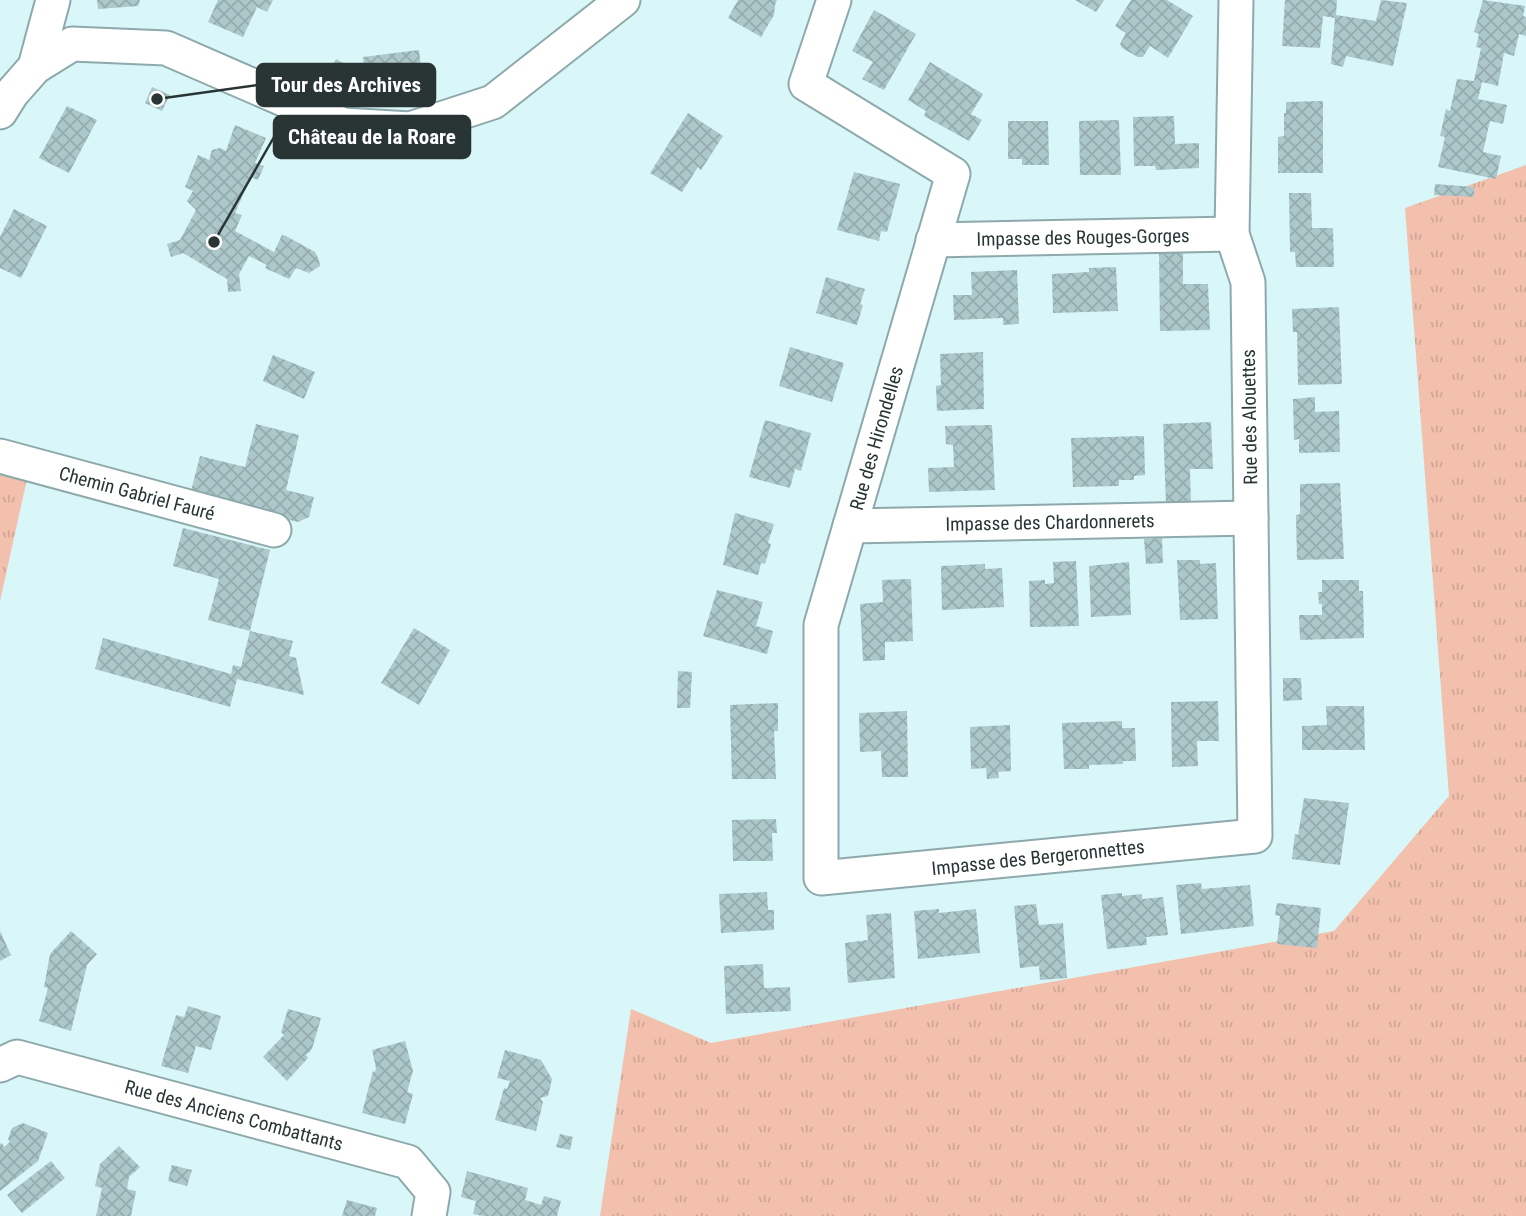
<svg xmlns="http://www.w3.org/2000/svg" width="1526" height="1216" viewBox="0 0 1526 1216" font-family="'Roboto Condensed',sans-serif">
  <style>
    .grass { fill: url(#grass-tufts) }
    .building { fill: url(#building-cross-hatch) }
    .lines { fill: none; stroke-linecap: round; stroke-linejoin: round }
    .minor-casing { stroke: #8ea9ab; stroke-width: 37 }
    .minor { stroke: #fff; stroke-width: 33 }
    .labels { text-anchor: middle; stroke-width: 7; stroke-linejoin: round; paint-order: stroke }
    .street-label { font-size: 19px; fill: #293535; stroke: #fff }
    .leader { fill: none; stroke: #293535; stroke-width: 2.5 }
    .callout-dot { fill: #293535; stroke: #fff; stroke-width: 2.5 }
    .callout { fill: #293535; stroke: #293535; stroke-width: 2.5 }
    .callout-label { font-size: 21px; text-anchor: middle; font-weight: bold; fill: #fff }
  </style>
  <defs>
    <pattern id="grass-tufts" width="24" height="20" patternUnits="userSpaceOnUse" patternTransform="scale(1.75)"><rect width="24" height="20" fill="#f3c0ad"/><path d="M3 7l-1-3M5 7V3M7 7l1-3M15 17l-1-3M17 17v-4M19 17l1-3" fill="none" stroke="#d0a695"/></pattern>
    <pattern id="building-cross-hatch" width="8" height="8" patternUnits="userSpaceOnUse" patternTransform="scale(1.75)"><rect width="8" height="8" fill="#adc8ca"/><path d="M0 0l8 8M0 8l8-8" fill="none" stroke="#95acae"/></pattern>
  </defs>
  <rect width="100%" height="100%" fill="#d9f6f8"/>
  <g class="grass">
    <path d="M1526,165V1216H600L631,1009L711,1043L1334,931L1449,796L1405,208Z"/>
    <path d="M0,454L27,479L0,601Z"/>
  </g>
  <g class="building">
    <path d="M97,0H140L138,6L98,9Z"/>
    <path d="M218,0H273L267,12L257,7L243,37L208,22Z"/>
    <path d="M738,0H777L775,5L774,15L761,37L728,18Z"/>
    <path d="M1075,0H1104L1096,12Z"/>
    <path d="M1131,0H1167L1193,16L1168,58L1150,46L1143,57H1138L1122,48L1120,44L1126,33L1115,26Z"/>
    <path d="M1285,0H1337L1336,15L1376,21L1381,0L1407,3L1393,66L1346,56L1343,67L1331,64L1335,18L1323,16L1320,48L1282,46Z"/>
    <path d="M1483,0L1525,6L1523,16L1526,17V36L1519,34L1514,56L1504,53L1498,86L1482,82L1478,99L1507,105L1503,124L1490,121L1483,152L1501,156L1496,179L1438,167L1445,137L1440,136L1446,109L1450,111L1457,79L1474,81L1481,48L1476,47L1479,34L1474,32Z"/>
    <path d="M874,10L916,34L884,90L862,79L873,62L852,51Z"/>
    <path d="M419,50L423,86L367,92L363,57Z"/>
    <path d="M336,59L348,66L335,88L323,81Z"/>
    <path d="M930,62L983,94L971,114L982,120L969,141L924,116L926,111L908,100Z"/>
    <path d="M152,87L170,95L162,111L145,103Z"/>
    <path d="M1323,101V173H1278V137L1284,136V113H1286V102Z"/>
    <path d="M67,106L97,120L69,173L39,158Z"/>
    <path d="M688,113L723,136L701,170L698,167L682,192L650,173Z"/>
    <path d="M1174,116L1175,144L1199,143V168L1156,170L1155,166H1134L1133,117Z"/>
    <path d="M1119,120L1121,175H1080L1079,121Z"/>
    <path d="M1008,121H1048L1049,165H1022V159H1008Z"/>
    <path d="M235,125L266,138L255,163L264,166L258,180L251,177L235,213L242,215L235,231L274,252L282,235L286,236L315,252L319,260L320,266L309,273L296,268L289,279L265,268L267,265L249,256L239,274L241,291L228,292L227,279L183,253L171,257L167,244L180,240L196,210L187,201L193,191L185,187L198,155L209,160L212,150L220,148L226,151Z"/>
    <path d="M854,172L900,184L887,232L881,231L879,241L837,230Z"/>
    <path d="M1435,184L1474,187V197L1434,195Z"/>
    <path d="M1289,193H1311L1312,228H1333L1334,267H1296L1295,252H1290Z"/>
    <path d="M14,209L47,226L21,278L0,268V237Z"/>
    <path d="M1159,250H1183V284H1208L1210,330L1160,331Z"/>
    <path d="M1116,267L1118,311L1053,313L1052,274L1089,272V268Z"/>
    <path d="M1017,270L1019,324L1003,325V318L954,320L953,295H972L971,272Z"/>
    <path d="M826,277L865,289L860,304L863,305L857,325L816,313Z"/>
    <path d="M1339,307L1342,384L1298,385L1297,332H1293L1292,309Z"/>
    <path d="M790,347L844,363L832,402L779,386Z"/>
    <path d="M983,352L984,409L937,411L936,386L941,385L940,354Z"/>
    <path d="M273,355L315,372L304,399L263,381Z"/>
    <path d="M1315,397V412L1339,411L1340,452L1299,453V439L1294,440L1293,399Z"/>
    <path d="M765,420L811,433L801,471L795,469L790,488L749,477Z"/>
    <path d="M1211,422L1213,469H1190L1191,504H1166L1163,424Z"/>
    <path d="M256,424L299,435L286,490L314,497L309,517L298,522L190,495L200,456L245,467Z"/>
    <path d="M992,425L995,490L929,492L928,468L954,467L953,445L946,444L945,426Z"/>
    <path d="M1144,436L1145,475L1134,476V480H1119V486L1073,487L1071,438Z"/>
    <path d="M1340,483L1344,559L1297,560L1296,515L1300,514V484Z"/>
    <path d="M735,513L774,524L768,543L771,544L765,564L761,563L758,575L723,565Z"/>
    <path d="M183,528L270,550L250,631L208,620L219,579L173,566Z"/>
    <path d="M1162,538L1163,563L1146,564L1144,539Z"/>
    <path d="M1177,560H1200V564L1216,563L1218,619L1180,620Z"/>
    <path d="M1076,561L1079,626L1030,627L1029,581L1045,580V584L1054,583L1053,562Z"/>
    <path d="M1129,562L1131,615L1091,617L1089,566Z"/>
    <path d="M985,564V569L1002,568L1004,607L942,610L941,566Z"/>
    <path d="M911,579L913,641L885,642V660L863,661L860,604L883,602L882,580Z"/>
    <path d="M1322,580H1359V591H1363L1364,638L1300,640L1299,615H1322V604H1319L1318,592H1322Z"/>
    <path d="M717,590L763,602L756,626L773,631L767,654L703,636Z"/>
    <path d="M414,628L450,650L419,705L381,683Z"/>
    <path d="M250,631L293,641L289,656L296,658L304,695L237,679L230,707L95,669L103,638L231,674L233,665L241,667Z"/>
    <path d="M678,671L692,672L690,708H677Z"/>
    <path d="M1283,678H1301L1302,700L1283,701Z"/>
    <path d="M1218,701L1219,741H1197L1198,766L1172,767L1171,702Z"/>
    <path d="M778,703V731H774L776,779H732L730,705Z"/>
    <path d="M1326,706H1364L1365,750H1302V726L1327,725Z"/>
    <path d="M907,711L908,777H882L881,751L860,752L859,713Z"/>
    <path d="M1122,721V728H1135L1136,761H1123V764L1089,765V769H1064L1062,723Z"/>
    <path d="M1010,725L1011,771L998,772L999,778L987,779L986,768L971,769L970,727Z"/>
    <path d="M1304,798L1349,803L1340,865L1292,859L1295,834L1298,835Z"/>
    <path d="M776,819L777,833H772L773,861H733L732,820Z"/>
    <path d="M1201,883L1202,889L1250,885L1254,926L1181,934L1176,885Z"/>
    <path d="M767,892L768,910H774V930L721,933L719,894Z"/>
    <path d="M1122,893V896L1142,894V899L1163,897L1168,935L1146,937L1147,945L1107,949L1101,895Z"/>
    <path d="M1277,903L1321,908L1317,948L1277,944L1280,916L1275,915Z"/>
    <path d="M1036,904L1039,925L1063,923L1067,978L1040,980L1039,966L1020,968L1014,906Z"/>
    <path d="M939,909V913L976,909L980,953L918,959L914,911Z"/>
    <path d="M891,913L895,978L848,983L845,943L868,940L866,915Z"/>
    <path d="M0,931L11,955L0,961Z"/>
    <path d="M71,931L97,954L87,965L71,1031L39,1021L48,988L44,987L50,954Z"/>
    <path d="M763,964L764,988L790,987L791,1011L726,1014L724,966Z"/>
    <path d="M188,1006L221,1016L211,1050L196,1046L188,1073L161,1066L176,1015L184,1017Z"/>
    <path d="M288,1009L321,1018L312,1049L306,1055L308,1058L287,1081L263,1057L284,1035L281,1032Z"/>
    <path d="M405,1041L413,1071L407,1092L413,1094L405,1124L362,1113L373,1071L375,1072L376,1068L372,1050Z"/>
    <path d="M505,1050L541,1060L552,1079L548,1096L540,1098L543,1102L536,1131L495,1120L504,1088L507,1089L510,1081L497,1078Z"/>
    <path d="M23,1123L48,1133L38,1161L0,1191V1144L2,1143L4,1147L10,1142L8,1139L12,1128Z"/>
    <path d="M560,1134L573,1137L570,1150L556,1147Z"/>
    <path d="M119,1146L140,1167L129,1177L127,1189L136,1191L131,1216H96L102,1188L95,1186L100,1164Z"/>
    <path d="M51,1161L65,1178L22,1213L7,1195Z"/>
    <path d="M172,1165L192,1170L187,1186L168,1181Z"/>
    <path d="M467,1171L528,1188L525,1200L541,1205L544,1196L561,1201L557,1216H483L473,1214L476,1201L461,1197Z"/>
    <path d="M347,1200L377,1208L375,1216H342Z"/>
  </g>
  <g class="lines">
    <g class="minor-casing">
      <g id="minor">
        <path d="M834,0L806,84L953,174L821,625V878L1255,836L1248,282L1232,234L1236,0"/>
        <path d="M35,67L53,0"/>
        <path d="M0,112L12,93L35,67L72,44L166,48L343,125L410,129L493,102L623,0"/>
        <path d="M933,240L1232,234"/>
        <path d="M0,456L274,530"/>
        <path d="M850,526L1251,518"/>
        <path d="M0,1065L17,1057L408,1162L433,1192L429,1216"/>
      </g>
    </g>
    <use href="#minor" class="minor"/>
  </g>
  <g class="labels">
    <g class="street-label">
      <text transform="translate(1083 237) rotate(-1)" y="7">Impasse des Rouges-Gorges</text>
      <text transform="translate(1249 417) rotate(-91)" y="7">Rue des Alouettes</text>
      <text transform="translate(876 438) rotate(-74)" y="7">Rue des Hirondelles</text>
      <text transform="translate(137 493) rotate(15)" y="7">Chemin Gabriel Fauré</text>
      <text transform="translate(1050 522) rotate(-1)" y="7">Impasse des Chardonnerets</text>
      <text transform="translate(1038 857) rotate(-6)" y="7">Impasse des Bergeronnettes</text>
      <text transform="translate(234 1115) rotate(15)" y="7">Rue des Anciens Combattants</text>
    </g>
  </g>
  <path class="leader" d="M157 99L257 85M214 242L274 137"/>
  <g class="callout-dot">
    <circle cx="157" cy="99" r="7"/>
    <circle cx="214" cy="242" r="7"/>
  </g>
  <g class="callout">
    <rect x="257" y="64" width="178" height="42" rx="7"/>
    <rect x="274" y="116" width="196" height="42" rx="7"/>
  </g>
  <g class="callout-label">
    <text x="346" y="92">Tour des Archives</text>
    <text x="372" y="144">Château de la Roare</text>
  </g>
</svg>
